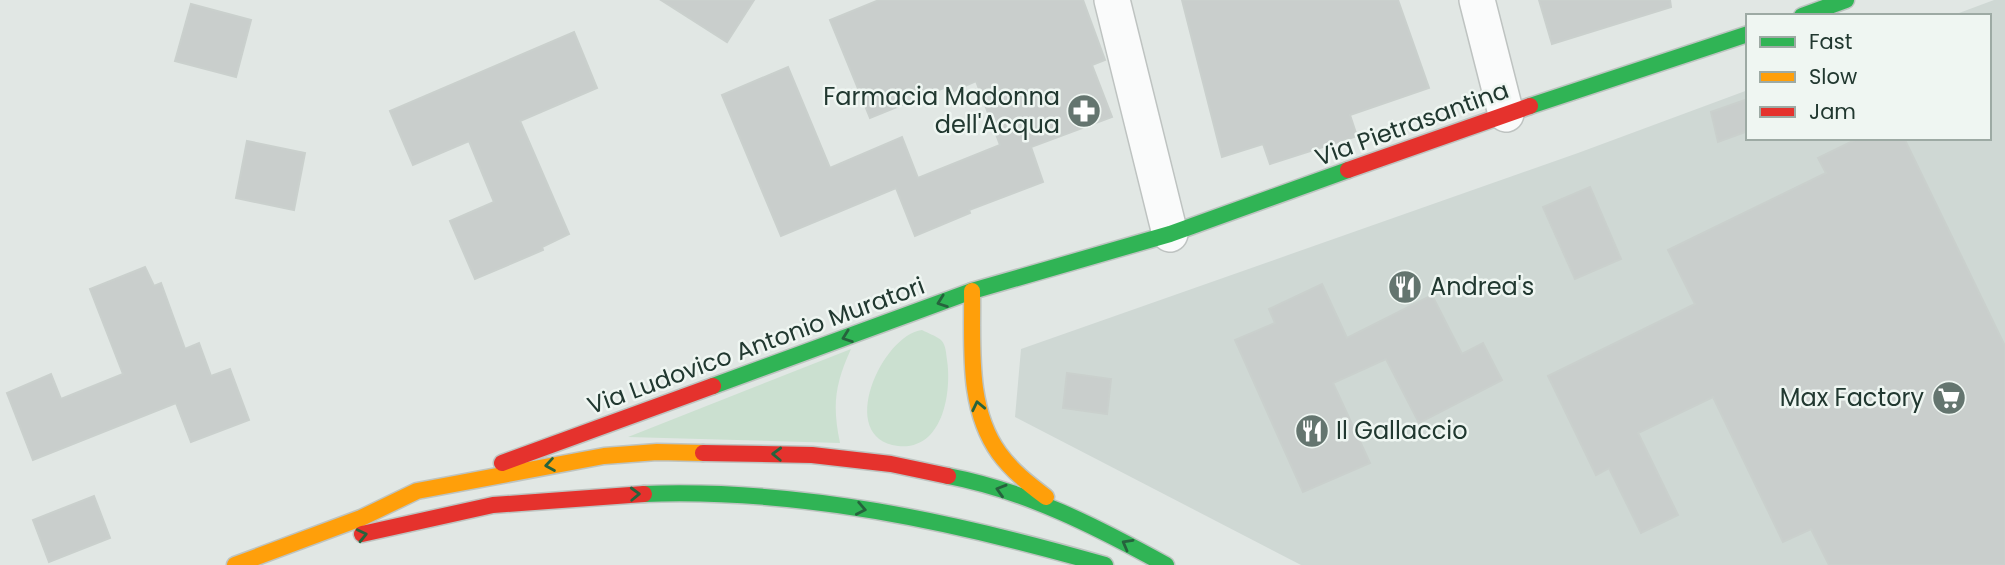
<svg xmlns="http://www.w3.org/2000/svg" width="2005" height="565" viewBox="0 0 2005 565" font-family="Poppins,sans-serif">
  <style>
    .built { fill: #cfd8d4 }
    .green { fill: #cbe0d0 }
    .building { fill: #c9cecc; stroke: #cad0cd; stroke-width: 2 }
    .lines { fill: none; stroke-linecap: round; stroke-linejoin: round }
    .street-casing { stroke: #bec3c1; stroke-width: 38 }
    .fast-casing { stroke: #bec4c1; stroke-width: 19 }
    .slow-casing { stroke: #bec4c1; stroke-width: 19 }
    .jam-casing { stroke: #bec4c1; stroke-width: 19 }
    .street { stroke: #fafbfb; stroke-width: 35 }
    .fast { stroke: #30b455; stroke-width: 16 }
    .slow { stroke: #ff9f0a; stroke-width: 16 }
    .jam { stroke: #e5322d; stroke-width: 16 }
    .oneway { stroke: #26633d }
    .labels { text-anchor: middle; stroke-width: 5; stroke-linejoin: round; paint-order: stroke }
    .poi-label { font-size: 24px; fill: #213830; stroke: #eff6f2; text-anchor: end }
    .street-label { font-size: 24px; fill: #213830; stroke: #eff6f2 }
  </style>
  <rect width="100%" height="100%" fill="#e1e7e4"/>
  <path class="built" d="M1994,0H2005V565H1301L1015,417L1021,349L1578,153L1748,90V138H1989V16H1951Z"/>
  <g class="green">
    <path d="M922,330C928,333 936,336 941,340C946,345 946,353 947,360C952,392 943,451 898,446C835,438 882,335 922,330Z"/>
    <path d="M851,349C835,384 832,405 840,443L628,437Z"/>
  </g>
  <g class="building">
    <path d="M661,0H754L727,42Z"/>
    <path d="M879,0H1083L1105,60L1092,65L1112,117L1031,147L1043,182L969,210L970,213L915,236L896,188L781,236L722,95L788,67L830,168L902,137L918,178L1000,145L976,81L954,91L951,85L870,118L830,20Z"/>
    <path d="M1182,0H1398L1429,88L1350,115L1357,136L1270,164L1263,144L1222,157Z"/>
    <path d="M1539,0H1670L1671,7L1552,44Z"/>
    <path d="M191,4L251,20L236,77L175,61Z"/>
    <path d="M574,32L597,88L520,121L569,234L542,247L543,250L475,279L450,221L494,202L469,141L413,165L390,111Z"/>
    <path d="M1748,99V131L1718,142L1711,112Z"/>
    <path d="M1859,138H1904L2005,346V565H1829L1811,529L1783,542L1713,397L1638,433L1678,515L1641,533L1609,468L1596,475L1548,376L1695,304L1668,250L1826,173L1818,158Z"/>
    <path d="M247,141L305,153L294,210L236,198Z"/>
    <path d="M1590,187L1621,259L1575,279L1543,207Z"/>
    <path d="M145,267L154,286L161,283L185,349L199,343L211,376L230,369L249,420L191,442L176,403L33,460L7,393L51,374L61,399L123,374L90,289Z"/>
    <path d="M1322,284L1347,338L1432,295L1462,354L1483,343L1502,380L1419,423L1386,359L1333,383L1370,463L1303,492L1235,340L1275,323L1269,309Z"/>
    <path d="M1067,373L1111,379L1107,414L1063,408Z"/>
    <path d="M94,496L110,538L49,562L33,520Z"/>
  </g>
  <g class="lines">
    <g class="street-casing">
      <g id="street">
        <path d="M1112,0L1170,234"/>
        <path d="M1477,0L1506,114"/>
      </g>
    </g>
    <g class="fast-casing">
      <g id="fast">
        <path d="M1802,16L1846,0"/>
        <path d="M1530,106L1748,34"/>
        <path d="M713,386L972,291L1170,234L1348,170"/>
        <path d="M948,476C1027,491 1097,527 1166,565"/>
        <path d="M644,494C799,488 956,522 1105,565"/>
      </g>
    </g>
    <g class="slow-casing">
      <g id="slow">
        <path d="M972,291C973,345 966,407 999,453C1012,471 1029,484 1046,497"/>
        <path d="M235,565L361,518L417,491L604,456L657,452L703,453"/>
      </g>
    </g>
    <g class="jam-casing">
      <g id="jam">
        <path d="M1348,170L1530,106"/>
        <path d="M703,453L812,455L891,464L948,476"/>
        <path d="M502,463L713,386"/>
        <path d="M362,534L493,505L644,494"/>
      </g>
    </g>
    <use href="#street" class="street"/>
    <use href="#fast" class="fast"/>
    <use href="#slow" class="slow"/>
    <use href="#jam" class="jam"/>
  </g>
  <defs><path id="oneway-chevron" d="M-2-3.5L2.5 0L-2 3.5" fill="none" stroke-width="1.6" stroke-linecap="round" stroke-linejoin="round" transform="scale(1.75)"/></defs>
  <g class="oneway">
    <use href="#oneway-chevron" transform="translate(942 302) rotate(160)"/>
    <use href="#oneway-chevron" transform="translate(847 337) rotate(160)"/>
    <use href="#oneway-chevron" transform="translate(978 406) rotate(-102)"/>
    <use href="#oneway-chevron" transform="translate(777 454) rotate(-178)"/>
    <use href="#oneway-chevron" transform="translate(550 465) rotate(171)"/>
    <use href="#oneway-chevron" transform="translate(1001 490) rotate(-163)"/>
    <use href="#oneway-chevron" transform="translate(635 494) rotate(-2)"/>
    <use href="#oneway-chevron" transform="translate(861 509) rotate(11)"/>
    <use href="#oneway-chevron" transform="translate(362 535) rotate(-13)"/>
    <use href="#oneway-chevron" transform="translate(1127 544) rotate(-151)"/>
  </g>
  <defs>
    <g id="pharmacy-disc" transform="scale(1.75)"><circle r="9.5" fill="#64756f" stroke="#eff6f2"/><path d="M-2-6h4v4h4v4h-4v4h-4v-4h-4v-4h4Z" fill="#fff"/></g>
    <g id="restaurant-disc" transform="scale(1.75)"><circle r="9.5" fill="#64756f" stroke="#eff6f2"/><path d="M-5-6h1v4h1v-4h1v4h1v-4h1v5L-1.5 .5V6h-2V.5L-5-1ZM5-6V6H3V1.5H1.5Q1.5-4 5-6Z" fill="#fff"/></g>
    <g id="supermarket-disc" transform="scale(1.75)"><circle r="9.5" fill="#64756f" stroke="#eff6f2"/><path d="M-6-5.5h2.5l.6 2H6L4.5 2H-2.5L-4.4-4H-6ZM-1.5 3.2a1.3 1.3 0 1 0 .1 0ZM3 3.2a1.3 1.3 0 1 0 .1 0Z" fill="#fff"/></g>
  </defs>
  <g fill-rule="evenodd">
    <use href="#pharmacy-disc" x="1084" y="111"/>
    <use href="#restaurant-disc" x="1405" y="287"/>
    <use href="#supermarket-disc" x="1949" y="398"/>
    <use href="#restaurant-disc" x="1312" y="431"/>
  </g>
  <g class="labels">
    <g class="poi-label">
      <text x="1060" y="105">Farmacia Madonna<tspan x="1060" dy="28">dell'Acqua</tspan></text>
      <text x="1430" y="295" text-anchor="start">Andrea's</text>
      <text x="1924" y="406">Max Factory</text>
      <text x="1336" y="439" text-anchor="start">Il Gallaccio</text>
    </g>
    <g class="street-label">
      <text transform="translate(1412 124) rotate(-20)" y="8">Via Pietrasantina</text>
      <text transform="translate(756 346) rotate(-20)" y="8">Via Ludovico Antonio Muratori</text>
    </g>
  </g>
  <rect x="1746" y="14" width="245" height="126" fill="#eff6f2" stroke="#9daaa4" stroke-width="2"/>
  <rect x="1760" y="37" width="35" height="10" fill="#30b455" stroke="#9daaa4" stroke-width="2"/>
  <text x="1809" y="49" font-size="21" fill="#213830">Fast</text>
  <rect x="1760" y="72" width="35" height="10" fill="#ff9f0a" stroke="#9daaa4" stroke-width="2"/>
  <text x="1809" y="84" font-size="21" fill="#213830">Slow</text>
  <rect x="1760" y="107" width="35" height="10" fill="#e5322d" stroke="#9daaa4" stroke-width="2"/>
  <text x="1809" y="119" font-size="21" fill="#213830">Jam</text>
</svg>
